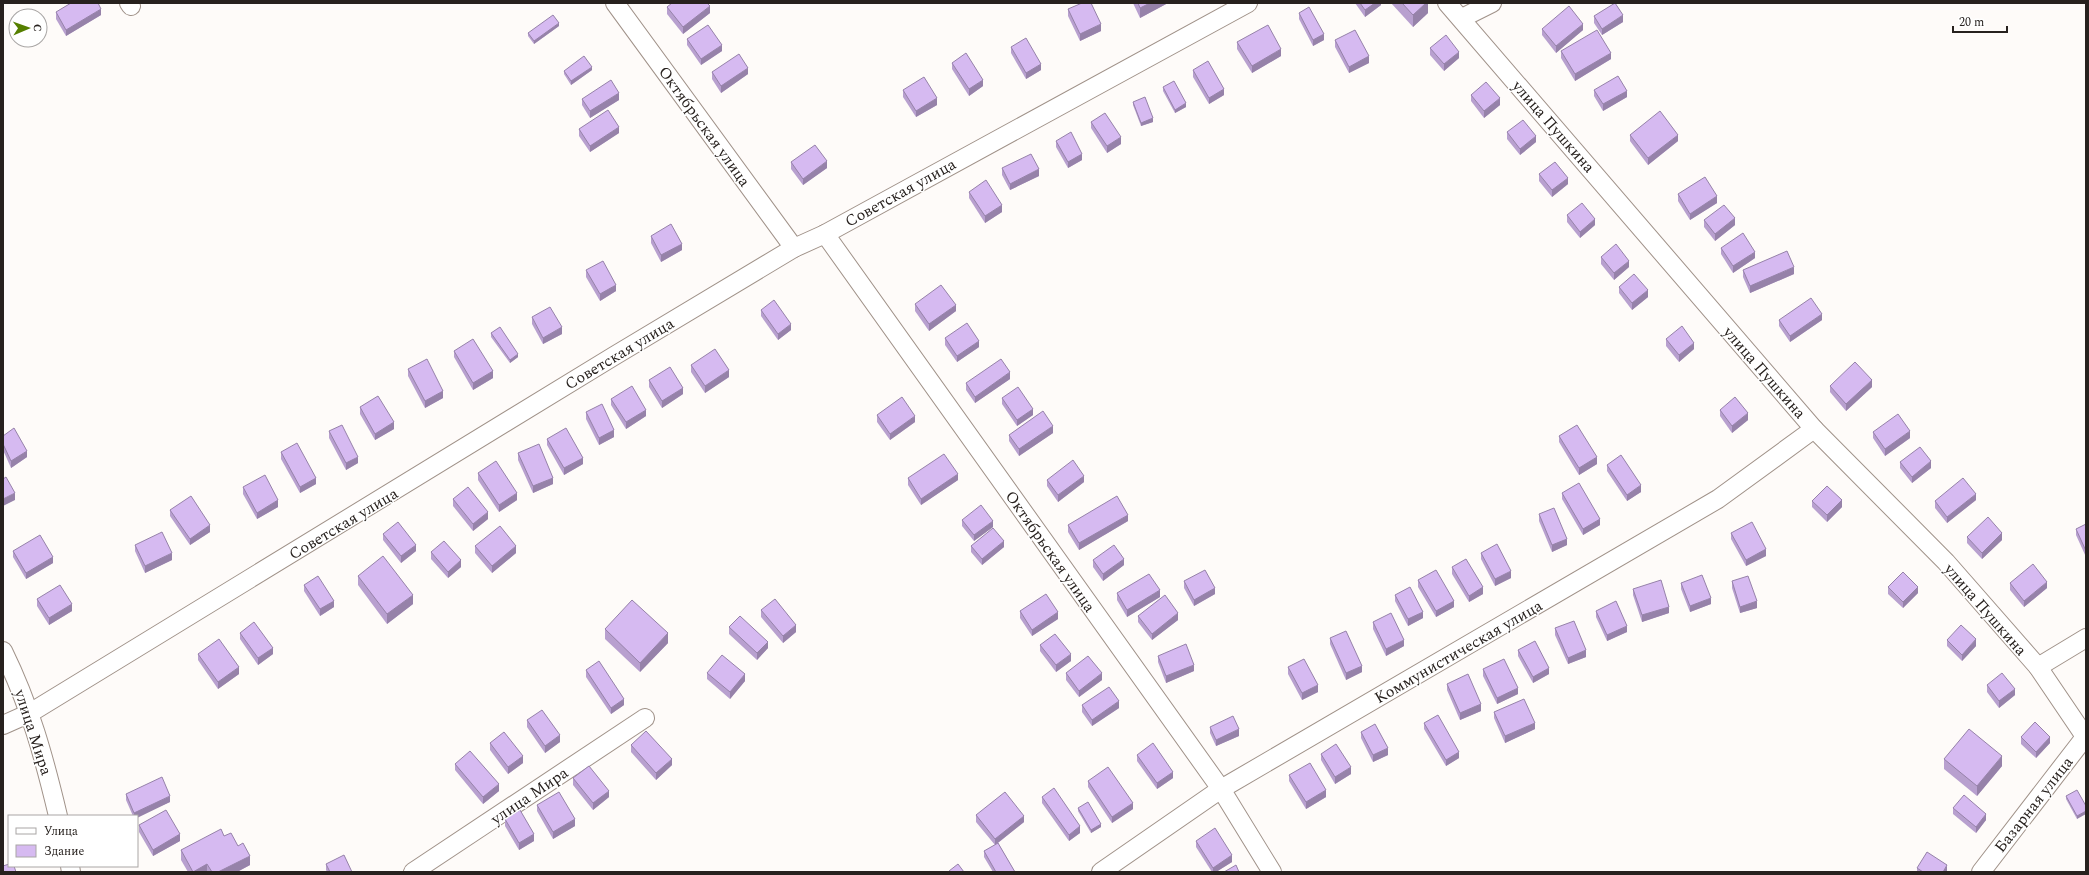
<svg xmlns="http://www.w3.org/2000/svg" width="2089" height="875" viewBox="0 0 2089 875" font-family="Spectral,serif">
  <style>
    .lines { fill: none; stroke-linecap: round; stroke-linejoin: round }
    .street-casing { stroke: #a09289; stroke-width: 20 }
    .street { stroke: #fff; stroke-width: 18 }
    .wall { fill: #b8a0cf }
    .shaded-wall { fill: #9682a9 }
    .building { fill: #d6baf1; stroke: #9682a9 }
    .labels { text-anchor: middle; stroke-width: 3; stroke-linejoin: round; paint-order: stroke }
    .street-label { font-size: 16px; fill: #27211e; stroke: #fff }
  </style>
  <rect width="100%" height="100%" fill="#fefbf9"/>
  <g class="lines">
    <g class="street-casing">
      <g id="street">
        <path d="M129,3L131,6"/>
        <path d="M615,3L794,248"/>
        <path d="M1447,3L1814,429L1946,562L2038,667L2086,738"/>
        <path d="M1462,18L1492,3"/>
        <path d="M825,234L1221,789L1272,872"/>
        <path d="M3,651C30,706 44,757 58,816"/>
        <path d="M2038,667L2086,638"/>
        <path d="M3,725L30,713L614,356L794,248L825,234L1248,3"/>
        <path d="M70,866L71,872"/>
        <path d="M413,872L645,718"/>
        <path d="M1101,872L1221,789L1718,499L1814,429"/>
        <path d="M1981,872L2085,737"/>
      </g>
    </g>
    <use href="#street" class="street"/>
  </g>
  <g class="wall">
    <path d="M1133,3H1168L1140,18Z"/>
    <path d="M1355,3H1381V5L1365,17Z"/>
    <path d="M1391,3H1428V13L1413,27Z"/>
    <path d="M667,7L710,13L683,34L667,14Z"/>
    <path d="M1068,9L1101,31L1080,41L1068,16Z"/>
    <path d="M56,12L101,15L66,36L56,19Z"/>
    <path d="M1299,13L1324,40L1313,46L1299,19Z"/>
    <path d="M1594,16L1623,22L1602,35L1594,23Z"/>
    <path d="M559,26L534,44L528,36V33Z"/>
    <path d="M1542,29L1583,30L1556,53L1542,35Z"/>
    <path d="M687,39L722,51L701,65L687,45Z"/>
    <path d="M1335,40L1369,63L1349,73L1335,47Z"/>
    <path d="M1237,42L1281,56L1252,73L1237,49Z"/>
    <path d="M1011,47L1041,70L1026,79L1011,53Z"/>
    <path d="M1430,48L1459,58L1444,71L1430,55Z"/>
    <path d="M1561,51L1611,59L1575,81L1561,58Z"/>
    <path d="M952,63L983,86L969,96L952,69Z"/>
    <path d="M592,70L571,85L564,74V71Z"/>
    <path d="M1193,70L1224,95L1209,104L1193,77Z"/>
    <path d="M712,72L748,74L721,93L712,79Z"/>
    <path d="M1163,87L1186,107L1175,113L1163,91Z"/>
    <path d="M903,90L937,105L916,117L903,97Z"/>
    <path d="M1594,90L1627,97L1603,111L1594,96Z"/>
    <path d="M1471,95L1500,105L1484,118L1471,101Z"/>
    <path d="M582,99L619,100L590,118L582,105Z"/>
    <path d="M1133,102L1153,122L1141,126L1133,105Z"/>
    <path d="M1091,122L1121,144L1107,153L1091,128Z"/>
    <path d="M579,129L619,133L590,152L579,136Z"/>
    <path d="M1507,132L1536,142L1520,155L1507,139Z"/>
    <path d="M1630,135L1678,141L1648,165L1630,141Z"/>
    <path d="M1056,141L1082,160L1068,168L1056,147Z"/>
    <path d="M791,162L827,168L803,185L791,169Z"/>
    <path d="M1002,168L1039,176L1010,190L1002,175Z"/>
    <path d="M1539,174L1568,184L1552,197L1539,181Z"/>
    <path d="M969,192L1002,212L985,223L969,198Z"/>
    <path d="M1678,194L1717,203L1690,220L1678,201Z"/>
    <path d="M1567,215L1595,225L1580,238L1567,222Z"/>
    <path d="M1704,220L1735,225L1715,241L1704,227Z"/>
    <path d="M651,236L682,250L661,262L651,243Z"/>
    <path d="M1721,248L1755,258L1733,273L1721,254Z"/>
    <path d="M1601,257L1629,267L1614,280L1601,264Z"/>
    <path d="M586,270L616,291L600,301L586,277Z"/>
    <path d="M1743,270L1794,274L1750,293L1743,277Z"/>
    <path d="M1619,287L1648,297L1632,310L1619,293Z"/>
    <path d="M915,304L956,311L929,331L915,311Z"/>
    <path d="M761,310L791,330L778,340L761,316Z"/>
    <path d="M532,317L562,334L543,344L532,324Z"/>
    <path d="M1779,320H1822L1790,342L1779,326Z"/>
    <path d="M491,333L518,357L510,363L491,337Z"/>
    <path d="M945,338L979,347L957,362L945,345Z"/>
    <path d="M1666,339L1694,349L1679,362L1666,346Z"/>
    <path d="M454,351L493,378L473,390L454,357Z"/>
    <path d="M691,365L729,377L705,393L691,372Z"/>
    <path d="M408,369L443,398L425,408L408,376Z"/>
    <path d="M1010,379L975,403L966,390V383Z"/>
    <path d="M649,380L683,394L662,408L649,387Z"/>
    <path d="M1830,386L1872,387L1846,411L1830,392Z"/>
    <path d="M1002,398L1033,415L1017,426L1002,404Z"/>
    <path d="M611,399L646,416L626,429L611,405Z"/>
    <path d="M360,407L394,429L375,440L360,414Z"/>
    <path d="M1720,410L1748,420L1732,433L1720,416Z"/>
    <path d="M586,412L614,437L599,445L586,419Z"/>
    <path d="M877,415L915,422L890,440L877,422Z"/>
    <path d="M329,431L358,463L346,470L329,438Z"/>
    <path d="M1873,432L1910,438L1885,456L1873,438Z"/>
    <path d="M1053,433L1019,456L1009,441V435Z"/>
    <path d="M3,436L27,457L11,468L3,450Z"/>
    <path d="M1559,436L1597,464L1579,475L1559,442Z"/>
    <path d="M547,439L583,464L564,475L547,445Z"/>
    <path d="M281,452L316,484L300,493L281,459Z"/>
    <path d="M518,453L553,484L533,493L518,460Z"/>
    <path d="M1900,462L1931,468L1912,483L1900,468Z"/>
    <path d="M1607,465L1641,492L1627,501L1607,471Z"/>
    <path d="M478,473L517,500L499,512L478,480Z"/>
    <path d="M908,478L958,480L921,505L908,485Z"/>
    <path d="M1047,480L1084,482L1058,502L1047,486Z"/>
    <path d="M243,487L278,507L257,519L243,494Z"/>
    <path d="M1562,493L1600,525L1583,535L1562,499Z"/>
    <path d="M453,499L488,519L473,531L453,506Z"/>
    <path d="M1976,500L1947,523L1935,508V501Z"/>
    <path d="M1812,501L1842,507L1827,522L1812,507Z"/>
    <path d="M170,510L210,532L190,545L170,516Z"/>
    <path d="M1539,514L1567,545L1552,552L1539,521Z"/>
    <path d="M962,520L993,527L974,541L962,526Z"/>
    <path d="M1128,521L1079,550L1068,532V525Z"/>
    <path d="M2086,524V557L2076,535V529Z"/>
    <path d="M1731,533L1766,556L1746,566L1731,539Z"/>
    <path d="M383,534L416,551L401,563L383,540Z"/>
    <path d="M1967,537L2002,540L1982,559L1967,543Z"/>
    <path d="M135,545L172,560L145,573L135,551Z"/>
    <path d="M475,546L516,553L492,573L475,553Z"/>
    <path d="M971,546L1004,547L982,565L971,552Z"/>
    <path d="M13,551L53,563L26,579L13,557Z"/>
    <path d="M431,552L461,567L448,578L431,559Z"/>
    <path d="M1481,553L1511,578L1495,586L1481,559Z"/>
    <path d="M1093,560L1124,565L1103,581L1093,567Z"/>
    <path d="M1452,567L1483,594L1469,602L1452,574Z"/>
    <path d="M358,576L413,604L387,624L358,585Z"/>
    <path d="M1418,580L1454,607L1436,617L1418,587Z"/>
    <path d="M1184,581L1215,594L1194,606L1184,588Z"/>
    <path d="M1732,581L1757,608L1740,613L1732,588Z"/>
    <path d="M1681,583L1711,604L1690,612L1681,589Z"/>
    <path d="M2010,583L2047,588L2024,607L2010,590Z"/>
    <path d="M304,585L334,607L320,616L304,591Z"/>
    <path d="M1888,587L1918,593L1903,608L1888,594Z"/>
    <path d="M1633,589L1669,613L1642,622L1633,595Z"/>
    <path d="M1117,593L1160,597L1127,617L1117,600Z"/>
    <path d="M1395,595L1423,618L1408,626L1395,601Z"/>
    <path d="M37,599L72,611L49,625L37,606Z"/>
    <path d="M761,610L796,632L783,643L761,617Z"/>
    <path d="M1020,611L1058,619L1032,636L1020,618Z"/>
    <path d="M1596,611L1627,632L1607,641L1596,617Z"/>
    <path d="M1138,616L1178,620L1152,640L1138,622Z"/>
    <path d="M1373,622L1404,646L1386,656L1373,629Z"/>
    <path d="M729,627L768,648L757,660L729,634Z"/>
    <path d="M1555,628L1586,657L1568,664L1555,635Z"/>
    <path d="M605,629L668,643L640,672L605,639Z"/>
    <path d="M240,633L273,654L258,665L240,639Z"/>
    <path d="M1330,638L1362,672L1346,680L1330,644Z"/>
    <path d="M1947,640L1976,646L1962,661L1947,646Z"/>
    <path d="M1040,645L1071,661L1056,672L1040,651Z"/>
    <path d="M1518,650L1549,674L1533,683L1518,656Z"/>
    <path d="M198,654L239,674L218,689L198,660Z"/>
    <path d="M1158,656L1194,671L1166,683L1158,662Z"/>
    <path d="M1288,667L1318,692L1302,700L1288,674Z"/>
    <path d="M1483,669L1518,694L1497,704L1483,676Z"/>
    <path d="M586,670L624,705L611,714L586,677Z"/>
    <path d="M707,673L745,681L730,699L707,679Z"/>
    <path d="M1066,673L1102,680L1079,697L1066,680Z"/>
    <path d="M1447,684L1481,711L1460,720L1447,690Z"/>
    <path d="M1987,685L2015,695L1999,708L1987,692Z"/>
    <path d="M1082,705L1119,708L1092,726L1082,712Z"/>
    <path d="M1494,712L1535,729L1505,743L1494,718Z"/>
    <path d="M527,720L560,742L545,753L527,727Z"/>
    <path d="M1424,723L1459,758L1446,766L1424,729Z"/>
    <path d="M1210,727L1239,736L1216,746L1210,733Z"/>
    <path d="M1361,732L1388,755L1373,762L1361,738Z"/>
    <path d="M2021,737L2050,743L2036,758L2021,744Z"/>
    <path d="M490,743L523,763L508,774L490,750Z"/>
    <path d="M631,745L672,765L656,780L631,752Z"/>
    <path d="M1321,754L1351,774L1335,784L1321,760Z"/>
    <path d="M1137,755L1173,778L1157,789L1137,761Z"/>
    <path d="M1944,759L2002,766L1977,796L1944,769Z"/>
    <path d="M455,764L499,791L483,804L455,770Z"/>
    <path d="M1289,775L1326,797L1306,809L1289,781Z"/>
    <path d="M573,778L609,797L593,810L573,785Z"/>
    <path d="M1088,781L1133,809L1112,823L1088,787Z"/>
    <path d="M126,794L170,802L137,816H133L126,800Z"/>
    <path d="M2066,796L2086,806L2077,819L2066,799Z"/>
    <path d="M1042,797L1080,833L1069,841L1042,803Z"/>
    <path d="M537,805L575,826L553,839L537,811Z"/>
    <path d="M1078,808L1101,827L1091,833L1078,811Z"/>
    <path d="M1953,808L1986,820L1976,833L1953,814Z"/>
    <path d="M976,815L1024,822L998,843L1015,872H993L984,857V851L995,845L976,822Z"/>
    <path d="M505,819L534,841L519,850L505,826Z"/>
    <path d="M139,825L180,841L153,856L139,832Z"/>
    <path d="M224,836L238,846L250,865L237,872H188L181,860V850Z"/>
    <path d="M1196,841L1232,862L1216,872H1212L1196,847Z"/>
    <path d="M326,864L352,872H327L326,870Z"/>
    <path d="M1917,868L1947,872H1917Z"/>
  </g>
  <g class="shaded-wall">
    <path d="M1150,3H1168L1140,18V8Z"/>
    <path d="M1375,3H1381V5L1365,17V10Z"/>
    <path d="M1426,3H1428V13L1413,27V15Z"/>
    <path d="M710,6V13L683,34V27Z"/>
    <path d="M101,9V15L66,36V30Z"/>
    <path d="M1623,15V22L1602,35V29Z"/>
    <path d="M559,23V26L534,44V41Z"/>
    <path d="M1101,24V31L1080,41V34Z"/>
    <path d="M1583,24V30L1556,53V46Z"/>
    <path d="M1324,34V40L1313,46V40Z"/>
    <path d="M722,45V51L701,65V59Z"/>
    <path d="M1281,49V56L1252,73V66Z"/>
    <path d="M1459,52V58L1444,71V64Z"/>
    <path d="M1611,53V59L1575,81V74Z"/>
    <path d="M1369,56V63L1349,73V67Z"/>
    <path d="M1041,64V70L1026,79V73Z"/>
    <path d="M592,67V70L571,85V81Z"/>
    <path d="M748,68V74L721,93V86Z"/>
    <path d="M983,80V86L969,96V89Z"/>
    <path d="M1224,89V95L1209,104V98Z"/>
    <path d="M1627,91V97L1603,111V104Z"/>
    <path d="M619,93V100L590,118V111Z"/>
    <path d="M937,98V105L916,117V111Z"/>
    <path d="M1500,98V105L1484,118V111Z"/>
    <path d="M1186,103V107L1175,113V110Z"/>
    <path d="M1153,118V122L1141,126V123Z"/>
    <path d="M619,127V133L590,152V146Z"/>
    <path d="M1678,135V141L1648,165V158Z"/>
    <path d="M1536,136V142L1520,155V149Z"/>
    <path d="M1121,137V144L1107,153V146Z"/>
    <path d="M1082,154V160L1068,168V162Z"/>
    <path d="M827,161V168L803,185V179Z"/>
    <path d="M1039,169V176L1010,190V184Z"/>
    <path d="M1568,178V184L1552,197V190Z"/>
    <path d="M1717,196V203L1690,220V214Z"/>
    <path d="M1002,205V212L985,223V216Z"/>
    <path d="M1735,218V225L1715,241V234Z"/>
    <path d="M1595,219V225L1580,238V232Z"/>
    <path d="M682,244V250L661,262V255Z"/>
    <path d="M1755,252V258L1733,273V266Z"/>
    <path d="M1629,261V267L1614,280V273Z"/>
    <path d="M1794,267V274L1750,293V286Z"/>
    <path d="M616,285V291L600,301V294Z"/>
    <path d="M1648,290V297L1632,310V303Z"/>
    <path d="M956,305V311L929,331V324Z"/>
    <path d="M1822,314V320L1790,342V336Z"/>
    <path d="M791,324V330L778,340V334Z"/>
    <path d="M562,327V334L543,344V338Z"/>
    <path d="M979,341V347L957,362V356Z"/>
    <path d="M1694,343V349L1679,362V355Z"/>
    <path d="M518,354V357L510,363V360Z"/>
    <path d="M729,370V377L705,393V386Z"/>
    <path d="M493,371V378L473,390V383Z"/>
    <path d="M1010,372V379L975,403V397Z"/>
    <path d="M1872,380V387L1846,411V404Z"/>
    <path d="M683,388V394L662,408V401Z"/>
    <path d="M443,391V398L425,408V401Z"/>
    <path d="M1033,409V415L1017,426V420Z"/>
    <path d="M646,410V416L626,429V422Z"/>
    <path d="M1748,413V420L1732,433V426Z"/>
    <path d="M915,416V422L890,440V434Z"/>
    <path d="M394,422V429L375,440V434Z"/>
    <path d="M1053,426V433L1019,456V449Z"/>
    <path d="M614,430V437L599,445V438Z"/>
    <path d="M1910,431V438L1885,456V449Z"/>
    <path d="M27,451V457L11,468V461Z"/>
    <path d="M358,457V463L346,470V463Z"/>
    <path d="M1597,457V464L1579,475V468Z"/>
    <path d="M583,458V464L564,475V468Z"/>
    <path d="M1931,461V468L1912,483V477Z"/>
    <path d="M958,474V480L921,505V499Z"/>
    <path d="M1084,476V482L1058,502V495Z"/>
    <path d="M316,478V484L300,493V487Z"/>
    <path d="M553,478V484L533,493V486Z"/>
    <path d="M1641,485V492L1627,501V495Z"/>
    <path d="M15,493V500L3,506V499Z"/>
    <path d="M517,493V500L499,512V505Z"/>
    <path d="M1976,494V500L1947,523V517Z"/>
    <path d="M278,500V507L257,519V513Z"/>
    <path d="M1842,500V507L1827,522V515Z"/>
    <path d="M488,512V519L473,531V524Z"/>
    <path d="M1128,515V521L1079,550V543Z"/>
    <path d="M1600,519V525L1583,535V529Z"/>
    <path d="M993,521V527L974,541V535Z"/>
    <path d="M210,525V532L190,545V539Z"/>
    <path d="M2002,533V540L1982,559V553Z"/>
    <path d="M1567,539V545L1552,552V545Z"/>
    <path d="M1004,541V547L982,565V559Z"/>
    <path d="M416,545V551L401,563V556Z"/>
    <path d="M516,546V553L492,573V566Z"/>
    <path d="M1766,549V556L1746,566V560Z"/>
    <path d="M172,553V560L145,573V566Z"/>
    <path d="M53,557V563L26,579V573Z"/>
    <path d="M1124,559V565L1103,581V574Z"/>
    <path d="M461,560V567L448,578V572Z"/>
    <path d="M1511,571V578L1495,586V579Z"/>
    <path d="M2047,582V588L2024,607V601Z"/>
    <path d="M1483,587V594L1469,602V596Z"/>
    <path d="M1918,587V593L1903,608V602Z"/>
    <path d="M1215,588V594L1194,606V600Z"/>
    <path d="M1160,590V597L1127,617V610Z"/>
    <path d="M413,595V604L387,624V614Z"/>
    <path d="M1711,598V604L1690,612V606Z"/>
    <path d="M334,601V607L320,616V609Z"/>
    <path d="M1454,601V607L1436,617V611Z"/>
    <path d="M1757,601V608L1740,613V607Z"/>
    <path d="M72,604V611L49,625V618Z"/>
    <path d="M1669,607V613L1642,622V615Z"/>
    <path d="M1058,612V619L1032,636V630Z"/>
    <path d="M1423,612V618L1408,626V619Z"/>
    <path d="M1178,613V620L1152,640V634Z"/>
    <path d="M796,625V632L783,643V636Z"/>
    <path d="M1627,626V632L1607,641V635Z"/>
    <path d="M668,633V643L640,672V663Z"/>
    <path d="M1976,639V646L1962,661V655Z"/>
    <path d="M1404,640V646L1386,656V649Z"/>
    <path d="M768,642V648L757,660V653Z"/>
    <path d="M273,648V654L258,665V658Z"/>
    <path d="M1586,650V657L1568,664V658Z"/>
    <path d="M1071,654V661L1056,672V665Z"/>
    <path d="M1194,665V671L1166,683V676Z"/>
    <path d="M1362,666V672L1346,680V673Z"/>
    <path d="M239,667V674L218,689V682Z"/>
    <path d="M1549,668V674L1533,683V677Z"/>
    <path d="M1102,673V680L1079,697V691Z"/>
    <path d="M745,674V681L730,699V692Z"/>
    <path d="M1318,685V692L1302,700V693Z"/>
    <path d="M1518,688V694L1497,704V698Z"/>
    <path d="M2015,689V695L1999,708V701Z"/>
    <path d="M624,699V705L611,714V708Z"/>
    <path d="M1119,701V708L1092,726V720Z"/>
    <path d="M1481,704V711L1460,720V713Z"/>
    <path d="M1535,723V729L1505,743V736Z"/>
    <path d="M1239,729V736L1216,746V740Z"/>
    <path d="M560,735V742L545,753V746Z"/>
    <path d="M2050,737V743L2036,758V752Z"/>
    <path d="M1388,748V755L1373,762V755Z"/>
    <path d="M1459,752V758L1446,766V760Z"/>
    <path d="M523,756V763L508,774V767Z"/>
    <path d="M2002,756V766L1977,796V786Z"/>
    <path d="M672,759V765L656,780V773Z"/>
    <path d="M1351,767V774L1335,784V777Z"/>
    <path d="M1173,772V778L1157,789V783Z"/>
    <path d="M499,784V791L483,804V797Z"/>
    <path d="M1326,790V797L1306,809V802Z"/>
    <path d="M609,791V797L593,810V803Z"/>
    <path d="M170,796V802L137,818V816H134V813Z"/>
    <path d="M1133,803V809L1112,823V817Z"/>
    <path d="M2086,811V814L2077,819V816Z"/>
    <path d="M1986,814V820L1976,833V827Z"/>
    <path d="M1024,816V822L995,845V839Z"/>
    <path d="M575,819V826L553,839V832Z"/>
    <path d="M1101,824V827L1091,833V830Z"/>
    <path d="M1080,826V833L1069,841V835Z"/>
    <path d="M180,834V841L153,856V850Z"/>
    <path d="M534,834V841L519,850V843Z"/>
    <path d="M1232,855V862L1216,872H1213V868Z"/>
    <path d="M250,856V865L237,872H218Z"/>
    <path d="M207,864V872H193Z"/>
    <path d="M1947,865V872H1943Z"/>
  </g>
  <g class="building">
    <path d="M71,3H98L101,9L66,30L56,12Z"/>
    <path d="M672,3H707L710,6L683,27L667,7Z"/>
    <path d="M1082,3H1091L1101,24L1080,34L1068,9Z"/>
    <path d="M1138,3H1150L1140,8Z"/>
    <path d="M1360,3H1375L1365,10Z"/>
    <path d="M1402,3H1426L1413,15Z"/>
    <path d="M1615,3L1623,15L1602,29L1594,16Z"/>
    <path d="M1569,6L1583,24L1556,46L1542,29Z"/>
    <path d="M1309,7L1324,34L1313,40L1299,13Z"/>
    <path d="M553,15L559,23L534,41L528,33Z"/>
    <path d="M708,25L722,45L701,59L687,39Z"/>
    <path d="M1268,25L1281,49L1252,66L1237,42Z"/>
    <path d="M1355,30L1369,56L1349,67L1335,40Z"/>
    <path d="M1597,30L1611,53L1575,74L1561,51Z"/>
    <path d="M1446,35L1459,52L1444,64L1430,48Z"/>
    <path d="M1026,38L1041,64L1026,73L1011,47Z"/>
    <path d="M966,53L983,80L969,89L952,63Z"/>
    <path d="M739,54L748,68L721,86L712,72Z"/>
    <path d="M584,56L592,67L571,81L564,71Z"/>
    <path d="M1208,61L1224,89L1209,98L1193,70Z"/>
    <path d="M1618,76L1627,91L1603,104L1594,90Z"/>
    <path d="M924,77L937,98L916,111L903,90Z"/>
    <path d="M611,80L619,93L590,111L582,99Z"/>
    <path d="M1174,81L1186,103L1175,110L1163,87Z"/>
    <path d="M1486,82L1500,98L1484,111L1471,95Z"/>
    <path d="M1145,97L1153,118L1141,123L1133,102Z"/>
    <path d="M608,110L619,127L590,146L579,129Z"/>
    <path d="M1660,111L1678,135L1648,158L1630,135Z"/>
    <path d="M1105,113L1121,137L1107,146L1091,122Z"/>
    <path d="M1523,120L1536,136L1520,149L1507,132Z"/>
    <path d="M1071,132L1082,154L1068,162L1056,141Z"/>
    <path d="M815,145L827,161L803,179L791,162Z"/>
    <path d="M1031,154L1039,169L1010,184L1002,168Z"/>
    <path d="M1555,162L1568,178L1552,190L1539,174Z"/>
    <path d="M1705,177L1717,196L1690,214L1678,194Z"/>
    <path d="M986,180L1002,205L985,216L969,192Z"/>
    <path d="M1582,203L1595,219L1580,232L1567,215Z"/>
    <path d="M1724,205L1735,218L1715,234L1704,220Z"/>
    <path d="M671,224L682,244L661,255L651,236Z"/>
    <path d="M1743,233L1755,252L1733,266L1721,248Z"/>
    <path d="M1616,244L1629,261L1614,273L1601,257Z"/>
    <path d="M1787,251L1794,267L1750,286L1743,270Z"/>
    <path d="M603,261L616,285L600,294L586,270Z"/>
    <path d="M1634,274L1648,290L1632,303L1619,287Z"/>
    <path d="M941,285L956,305L929,324L915,304Z"/>
    <path d="M1811,298L1822,314L1790,336L1779,320Z"/>
    <path d="M774,300L791,324L778,334L761,310Z"/>
    <path d="M550,307L562,327L543,338L532,317Z"/>
    <path d="M967,323L979,341L957,356L945,338Z"/>
    <path d="M1682,326L1694,343L1679,355L1666,339Z"/>
    <path d="M500,327L518,354L510,360L491,333Z"/>
    <path d="M473,339L493,371L473,383L454,351Z"/>
    <path d="M715,349L729,370L705,386L691,365Z"/>
    <path d="M427,359L443,391L425,401L408,369Z"/>
    <path d="M1001,359L1010,372L975,397L966,383Z"/>
    <path d="M1855,362L1872,380L1846,404L1830,386Z"/>
    <path d="M670,367L683,388L662,401L649,380Z"/>
    <path d="M632,386L646,410L626,422L611,399Z"/>
    <path d="M1018,387L1033,409L1017,420L1002,398Z"/>
    <path d="M378,396L394,422L375,434L360,407Z"/>
    <path d="M902,397L915,416L890,434L877,415Z"/>
    <path d="M1735,397L1748,413L1732,426L1720,410Z"/>
    <path d="M602,404L614,430L599,438L586,412Z"/>
    <path d="M1043,411L1053,426L1019,449L1009,435Z"/>
    <path d="M1898,414L1910,431L1885,449L1873,432Z"/>
    <path d="M342,425L358,457L346,463L329,431Z"/>
    <path d="M1577,425L1597,457L1579,468L1559,436Z"/>
    <path d="M14,428L27,451L11,461L3,444V436Z"/>
    <path d="M566,428L583,458L564,468L547,439Z"/>
    <path d="M297,443L316,478L300,487L281,452Z"/>
    <path d="M539,444L553,478L533,486L518,453Z"/>
    <path d="M1920,447L1931,461L1912,477L1900,462Z"/>
    <path d="M944,454L958,474L921,499L908,478Z"/>
    <path d="M1621,455L1641,485L1627,495L1607,465Z"/>
    <path d="M1073,460L1084,476L1058,495L1047,480Z"/>
    <path d="M496,461L517,493L499,505L478,473Z"/>
    <path d="M265,475L278,500L257,513L243,487Z"/>
    <path d="M6,477L15,493L3,499V479Z"/>
    <path d="M1963,478L1976,494L1947,517L1935,501Z"/>
    <path d="M1579,483L1600,519L1583,529L1562,493Z"/>
    <path d="M1827,486L1842,500L1827,515L1812,501Z"/>
    <path d="M468,487L488,512L473,524L453,499Z"/>
    <path d="M191,496L210,525L190,539L170,510Z"/>
    <path d="M1117,496L1128,515L1079,543L1068,525Z"/>
    <path d="M981,505L993,521L974,535L962,520Z"/>
    <path d="M1554,508L1567,539L1552,545L1539,514Z"/>
    <path d="M1988,517L2002,533L1982,553L1967,537Z"/>
    <path d="M398,522L416,545L401,556L383,534Z"/>
    <path d="M1752,522L1766,549L1746,560L1731,533Z"/>
    <path d="M2086,524V551L2076,529Z"/>
    <path d="M500,526L516,546L492,566L475,546Z"/>
    <path d="M993,528L1004,541L982,559L971,546Z"/>
    <path d="M162,532L172,553L145,566L135,545Z"/>
    <path d="M40,535L53,557L26,573L13,551Z"/>
    <path d="M444,541L461,560L448,572L431,552Z"/>
    <path d="M1497,544L1511,571L1495,579L1481,553Z"/>
    <path d="M1114,545L1124,559L1103,574L1093,560Z"/>
    <path d="M383,556L413,595L387,614L358,576Z"/>
    <path d="M1466,559L1483,587L1469,596L1452,567Z"/>
    <path d="M2033,564L2047,582L2024,601L2010,583Z"/>
    <path d="M1205,570L1215,588L1194,600L1184,581Z"/>
    <path d="M1436,570L1454,601L1436,611L1418,580Z"/>
    <path d="M1903,572L1918,587L1903,602L1888,587Z"/>
    <path d="M1149,574L1160,590L1127,610L1117,593Z"/>
    <path d="M1702,575L1711,598L1690,606L1681,583Z"/>
    <path d="M318,576L334,601L320,609L304,585Z"/>
    <path d="M1748,576L1757,601L1740,607L1732,581Z"/>
    <path d="M1661,580L1669,607L1642,615L1633,589Z"/>
    <path d="M60,585L72,604L49,618L37,599Z"/>
    <path d="M1410,587L1423,612L1408,619L1395,595Z"/>
    <path d="M1046,594L1058,612L1032,630L1020,611Z"/>
    <path d="M1165,595L1178,613L1152,634L1138,616Z"/>
    <path d="M775,599L796,625L783,636L761,610Z"/>
    <path d="M632,600L668,633L640,663L605,629Z"/>
    <path d="M1616,601L1627,626L1607,635L1596,611Z"/>
    <path d="M1391,613L1404,640L1386,649L1373,622Z"/>
    <path d="M740,616L768,642L757,653L729,627Z"/>
    <path d="M1574,621L1586,650L1568,658L1555,628Z"/>
    <path d="M254,622L273,648L258,658L240,633Z"/>
    <path d="M1961,625L1976,639L1962,655L1947,640Z"/>
    <path d="M1346,631L1362,666L1346,673L1330,638Z"/>
    <path d="M1055,634L1071,654L1056,665L1040,645Z"/>
    <path d="M219,639L239,667L218,682L198,654Z"/>
    <path d="M1535,641L1549,668L1533,677L1518,650Z"/>
    <path d="M1186,644L1194,665L1166,676L1158,656Z"/>
    <path d="M722,655L745,674L730,692L707,673Z"/>
    <path d="M1088,656L1102,673L1079,691L1066,673Z"/>
    <path d="M1304,659L1318,685L1302,693L1288,667Z"/>
    <path d="M1504,659L1518,688L1497,698L1483,669Z"/>
    <path d="M599,661L624,699L611,708L586,670Z"/>
    <path d="M2002,673L2015,689L1999,701L1987,685Z"/>
    <path d="M1468,674L1481,704L1460,713L1447,684Z"/>
    <path d="M1109,687L1119,701L1092,720L1082,705Z"/>
    <path d="M1524,699L1535,723L1505,736L1494,712Z"/>
    <path d="M542,710L560,735L545,746L527,720Z"/>
    <path d="M1438,715L1459,752L1446,760L1424,723Z"/>
    <path d="M1233,716L1239,729L1216,740L1210,727Z"/>
    <path d="M2035,722L2050,737L2036,752L2021,737Z"/>
    <path d="M1375,724L1388,748L1373,755L1361,732Z"/>
    <path d="M1969,729L2002,756L1977,786L1944,759Z"/>
    <path d="M646,731L672,759L656,773L631,745Z"/>
    <path d="M504,732L523,756L508,767L490,743Z"/>
    <path d="M1153,743L1173,772L1157,783L1137,755Z"/>
    <path d="M1336,744L1351,767L1335,777L1321,754Z"/>
    <path d="M470,751L499,784L483,797L455,764Z"/>
    <path d="M1310,763L1326,790L1306,802L1289,775Z"/>
    <path d="M589,766L609,791L593,803L573,778Z"/>
    <path d="M1108,767L1133,803L1112,817L1088,781Z"/>
    <path d="M162,777L170,796L134,813L126,794Z"/>
    <path d="M1054,788L1080,826L1069,835L1042,797Z"/>
    <path d="M2077,790L2086,806V811L2077,816L2066,796Z"/>
    <path d="M559,792L575,819L553,832L537,805Z"/>
    <path d="M1005,792L1024,816L995,839L976,815Z"/>
    <path d="M1964,795L1986,814L1976,827L1953,808Z"/>
    <path d="M1088,802L1101,824L1091,830L1078,808Z"/>
    <path d="M166,810L180,834L153,850L139,825Z"/>
    <path d="M520,810L534,834L519,843L505,819Z"/>
    <path d="M1215,828L1232,855L1213,868L1196,841Z"/>
    <path d="M221,829L224,836L231,833L238,846L243,843L250,856L218,872H212L207,864L193,872L181,850Z"/>
    <path d="M998,843L1015,872H996L984,851Z"/>
    <path d="M1927,852L1947,865L1943,872H1923L1917,868Z"/>
    <path d="M344,855L352,872H330L326,864Z"/>
    <path d="M9,864V866H14L16,872H3V866Z"/>
    <path d="M958,864L964,872H949V871Z"/>
    <path d="M1236,865L1239,872H1224Z"/>
  </g>
  <g class="labels">
    <g class="street-label">
      <text transform="translate(705 126) rotate(54)" y="6">Октябрьская улица</text>
      <text transform="translate(1554 126) rotate(49)" y="6">улица Пушкина</text>
      <text transform="translate(900 192) rotate(-29)" y="6">Советская улица</text>
      <text transform="translate(619 353) rotate(-31)" y="6">Советская улица</text>
      <text transform="translate(1765 372) rotate(49)" y="6">улица Пушкина</text>
      <text transform="translate(343 523) rotate(-31)" y="6">Советская улица</text>
      <text transform="translate(1051 551) rotate(55)" y="6">Октябрьская улица</text>
      <text transform="translate(1986 609) rotate(49)" y="6">улица Пушкина</text>
      <text transform="translate(1458 651) rotate(-30)" y="6">Коммунистическая улица</text>
      <text transform="translate(34 732) rotate(72)" y="6">улица Мира</text>
      <text transform="translate(529 795) rotate(-34)" y="6">улица Мира</text>
      <text transform="translate(2033 804) rotate(-52)" y="6">Базарная улица</text>
    </g>
  </g>
  <rect width="2089" height="875" fill="none" stroke="#27211e" stroke-width="8"/>
  <rect x="8" y="815" width="130" height="52" fill="#ffffff" stroke="#a9a6a5"/>
  <rect x="16" y="828" width="20" height="6" fill="#ffffff" stroke="#a9a6a5"/>
  <text x="44" y="835" font-size="12" fill="#27211e">Улица</text>
  <rect x="16" y="845" width="20" height="12" fill="#d6baf1" stroke="#a9a6a5"/>
  <text x="44" y="855" font-size="12" fill="#27211e">Здание</text>
  <g transform="translate(28 28) rotate(88)"><circle r="19" fill="#ffffff" stroke="#a9a6a5"/>
  <path d="M0-3L7 15L0 10L-7 15Z" fill="#557f00"/>
  <text y="-6" font-size="11" font-weight="bold" text-anchor="middle" fill="#27211e">С</text>
  </g>
  <path d="M1953 26v6h54v-6" fill="none" stroke="#27211e" stroke-width="2"/>
  <text x="1959" y="26" font-size="12" fill="#27211e" stroke="#ffffff" stroke-width="3" paint-order="stroke">20 m</text>
</svg>
